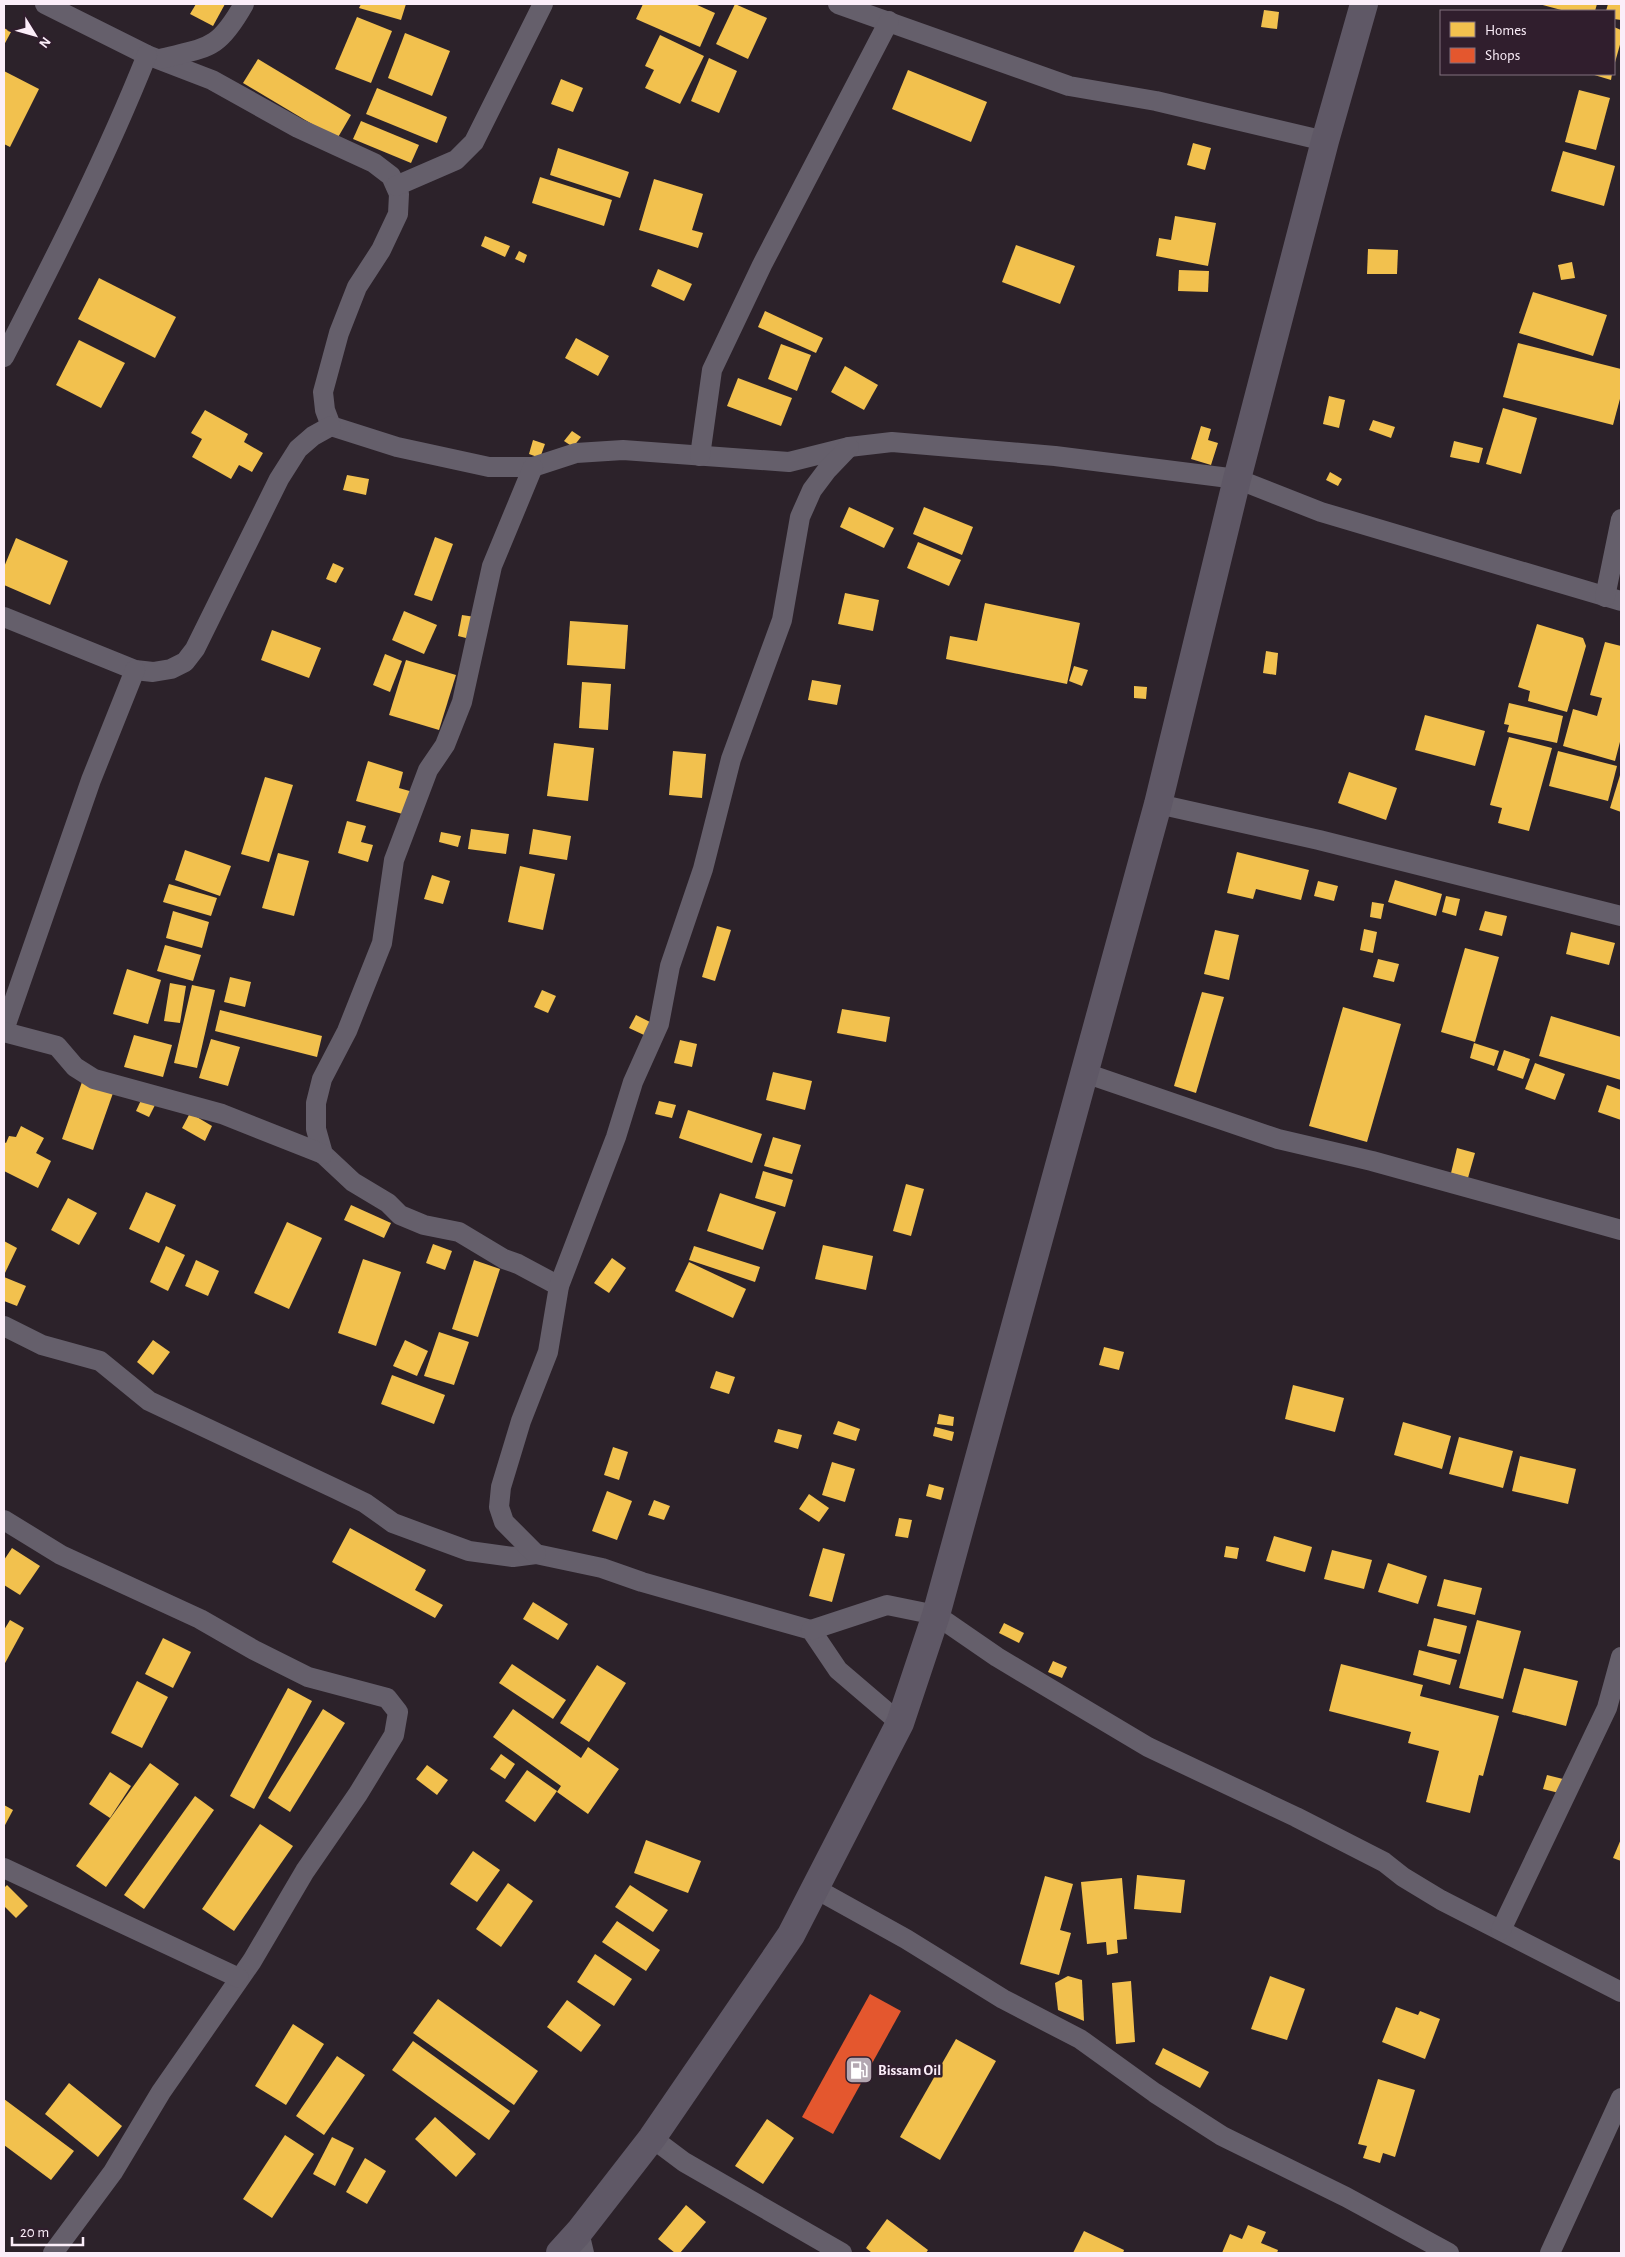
<svg xmlns="http://www.w3.org/2000/svg" width="1625" height="2257" viewBox="0 0 1625 2257" font-family="'Alegreya Sans',sans-serif">
  <style>
    .homes { fill: #f2c14e }
    .shops { fill: #e4572e }
    .lines { fill: none; stroke-linecap: round; stroke-linejoin: round }
    .minor { stroke: #655f6b; stroke-width: 20 }
    .secondary { stroke: #5f5866; stroke-width: 28 }
    .labels { text-anchor: middle; stroke-width: 5; stroke-linejoin: round; paint-order: stroke }
    .poi-label { font-size: 15px; font-weight: bold; fill: #fbeef9; stroke: #301e2d; text-anchor: start }
  </style>
  <rect width="100%" height="100%" fill="#2c222a"/>
  <g class="homes">
    <path d="M196,4H225L213,26L190,14Z"/>
    <path d="M361,4H406L401,20L359,8Z"/>
    <path d="M643,4H695L715,13L700,47L636,19Z"/>
    <path d="M735,4L767,18L748,59L716,44Z"/>
    <path d="M1539,4H1597L1595,11H1565Z"/>
    <path d="M1608,4H1621V20L1614,19V11H1606Z"/>
    <path d="M1264,10L1279,12L1277,29L1261,27Z"/>
    <path d="M357,17L392,31L371,83L335,69Z"/>
    <path d="M1614,27L1621,30V41L1614,66Z"/>
    <path d="M4,28L11,32L4,45Z"/>
    <path d="M405,33L450,51L432,96L388,78Z"/>
    <path d="M660,35L704,56L680,104L645,88L654,70L645,66Z"/>
    <path d="M709,58L737,71L719,113L691,101Z"/>
    <path d="M258,59L351,115L337,139L243,83Z"/>
    <path d="M908,70L987,102L971,142L892,109Z"/>
    <path d="M4,71L39,89L10,147L4,144Z"/>
    <path d="M1591,74H1612L1611,80Z"/>
    <path d="M561,79L583,88L573,112L551,104Z"/>
    <path d="M377,88L447,117L437,143L366,114Z"/>
    <path d="M1579,90L1610,98L1596,150L1565,142Z"/>
    <path d="M361,121L419,145L411,163L353,139Z"/>
    <path d="M1193,143L1211,148L1205,170L1187,165Z"/>
    <path d="M558,148L629,172L620,198L550,175Z"/>
    <path d="M1563,151L1615,166L1604,206L1551,191Z"/>
    <path d="M540,177L612,200L604,226L532,203Z"/>
    <path d="M654,179L703,194L692,230L703,233L698,248L639,230Z"/>
    <path d="M1175,216L1216,223L1208,266L1156,256L1159,238L1171,240Z"/>
    <path d="M485,236L510,246L505,257L481,246Z"/>
    <path d="M1016,245L1075,266L1060,304L1002,282Z"/>
    <path d="M1368,249L1398,250L1397,274H1367Z"/>
    <path d="M519,251L527,255L524,263L515,259Z"/>
    <path d="M1572,262L1575,278L1561,280L1558,265Z"/>
    <path d="M658,269L692,284L684,301L651,286Z"/>
    <path d="M1179,270L1209,271L1208,292L1178,291Z"/>
    <path d="M99,278L176,317L155,358L78,319Z"/>
    <path d="M1533,292L1607,315L1593,356L1519,333Z"/>
    <path d="M765,311L823,338L816,353L758,327Z"/>
    <path d="M576,338L609,356L598,376L565,358Z"/>
    <path d="M79,340L125,363L101,408L56,385Z"/>
    <path d="M1518,343L1621,369V395L1613,425L1503,397Z"/>
    <path d="M781,344L811,355L797,391L768,379Z"/>
    <path d="M845,366L878,385L864,410L831,392Z"/>
    <path d="M738,378L792,398L781,426L727,406Z"/>
    <path d="M1329,396L1345,400L1339,428L1323,424Z"/>
    <path d="M1503,408L1537,418L1521,474L1486,464Z"/>
    <path d="M205,410L248,434L244,442L263,453L252,472L239,465L231,479L192,457L202,439L191,433Z"/>
    <path d="M1373,420L1395,427L1391,438L1369,430Z"/>
    <path d="M1201,426L1211,429L1208,440L1218,443L1211,465L1191,459Z"/>
    <path d="M572,431L581,437L573,447L564,441Z"/>
    <path d="M533,440L545,444L540,458L529,454Z"/>
    <path d="M1454,441L1483,448L1479,463L1450,457Z"/>
    <path d="M1330,472L1342,479L1338,486L1326,480Z"/>
    <path d="M347,475L369,479L366,495L343,490Z"/>
    <path d="M849,507L894,528L884,548L840,527Z"/>
    <path d="M924,507L973,527L962,555L913,534Z"/>
    <path d="M435,537L453,544L432,601L414,595Z"/>
    <path d="M16,538L68,561L50,605L4,585V567Z"/>
    <path d="M918,542L961,560L949,586L907,568Z"/>
    <path d="M333,563L344,568L336,583L326,579Z"/>
    <path d="M845,593L879,600L873,631L838,624Z"/>
    <path d="M985,603L1080,623L1067,684L946,659L950,636L977,641Z"/>
    <path d="M404,611L437,625L424,654L392,640Z"/>
    <path d="M462,615L475,617L470,639L458,636Z"/>
    <path d="M570,621L628,625L625,669L567,665Z"/>
    <path d="M1537,624L1583,638L1586,646L1567,712L1528,701L1530,691L1518,687Z"/>
    <path d="M272,630L321,648L309,678L261,660Z"/>
    <path d="M1605,642L1621,646V738L1615,761L1563,746L1573,709L1597,716L1602,698L1590,695Z"/>
    <path d="M1266,651L1278,653L1276,675L1263,673Z"/>
    <path d="M385,654L402,661L390,692L373,685Z"/>
    <path d="M406,660L456,675L439,730L389,715Z"/>
    <path d="M1074,666L1088,670L1082,686L1069,681Z"/>
    <path d="M812,680L841,685L837,705L808,700Z"/>
    <path d="M582,682L611,684L608,730L579,728Z"/>
    <path d="M1134,686L1147,687L1146,699L1134,698Z"/>
    <path d="M1509,703L1563,716L1557,743L1507,732L1509,725L1504,724Z"/>
    <path d="M1425,715L1485,731L1475,766L1415,750Z"/>
    <path d="M1509,737L1552,748L1529,831L1498,823L1502,808L1490,805Z"/>
    <path d="M554,743L594,748L588,801L547,796Z"/>
    <path d="M673,751L706,754L702,798L669,795Z"/>
    <path d="M1558,751L1617,766L1608,801L1549,786Z"/>
    <path d="M368,761L403,772L399,788L413,792L406,815L356,801Z"/>
    <path d="M1349,772L1397,788L1386,820L1338,803Z"/>
    <path d="M1621,772V812L1610,808Z"/>
    <path d="M265,777L293,785L269,862L241,854Z"/>
    <path d="M347,821L366,826L361,842L373,845L368,862L338,853Z"/>
    <path d="M471,829L509,834L506,854L468,849Z"/>
    <path d="M533,829L571,836L567,860L529,854Z"/>
    <path d="M441,832L461,836L458,847L439,842Z"/>
    <path d="M185,850L231,866L220,896L175,880Z"/>
    <path d="M1237,852L1309,870L1301,900L1256,889L1253,899L1227,893Z"/>
    <path d="M278,853L309,861L294,916L262,908Z"/>
    <path d="M520,866L555,874L543,930L508,922Z"/>
    <path d="M432,875L450,881L443,904L424,899Z"/>
    <path d="M1395,880L1442,894L1436,916L1388,902Z"/>
    <path d="M1318,881L1338,886L1334,901L1314,896Z"/>
    <path d="M169,884L217,898L211,916L163,902Z"/>
    <path d="M1446,896L1460,899L1456,916L1442,912Z"/>
    <path d="M1372,902L1384,904L1381,919L1370,917Z"/>
    <path d="M173,911L209,922L202,948L166,938Z"/>
    <path d="M1485,911L1507,916L1502,936L1479,930Z"/>
    <path d="M717,926L731,930L715,981L702,977Z"/>
    <path d="M1364,929L1377,932L1373,953L1360,950Z"/>
    <path d="M1215,930L1239,935L1229,980L1204,974Z"/>
    <path d="M1571,932L1615,943L1609,965L1566,954Z"/>
    <path d="M165,945L201,955L193,981L157,971Z"/>
    <path d="M1465,948L1499,957L1475,1042L1441,1032Z"/>
    <path d="M1378,959L1399,964L1394,982L1373,977Z"/>
    <path d="M127,969L161,980L148,1024L113,1014Z"/>
    <path d="M230,977L251,982L245,1007L224,1002Z"/>
    <path d="M170,983L186,986L180,1023L164,1021Z"/>
    <path d="M192,985L215,990L197,1068L174,1063Z"/>
    <path d="M542,990L556,996L548,1013L534,1007Z"/>
    <path d="M1202,992L1224,997L1196,1093L1174,1086Z"/>
    <path d="M1343,1007L1401,1024L1367,1142L1309,1126Z"/>
    <path d="M842,1009L890,1017L886,1042L837,1033Z"/>
    <path d="M220,1010L322,1036L317,1057L215,1031Z"/>
    <path d="M636,1015L650,1022L644,1035L629,1028Z"/>
    <path d="M1551,1016L1621,1037V1080L1539,1056Z"/>
    <path d="M134,1035L172,1045L163,1077L124,1067Z"/>
    <path d="M211,1039L240,1047L228,1086L199,1078Z"/>
    <path d="M680,1040L697,1044L692,1067L674,1063Z"/>
    <path d="M1474,1043L1499,1051L1494,1066L1470,1058Z"/>
    <path d="M1504,1050L1530,1059L1523,1079L1497,1070Z"/>
    <path d="M1535,1063L1565,1074L1555,1100L1525,1089Z"/>
    <path d="M773,1072L812,1081L805,1110L766,1100Z"/>
    <path d="M82,1082L113,1093L93,1150L62,1139Z"/>
    <path d="M1607,1085L1621,1090V1120L1598,1112Z"/>
    <path d="M142,1098L155,1105L149,1117L136,1111Z"/>
    <path d="M659,1101L676,1105L672,1118L655,1114Z"/>
    <path d="M688,1110L762,1134L752,1163L679,1138Z"/>
    <path d="M190,1113L212,1126L205,1141L182,1128Z"/>
    <path d="M21,1126L44,1138L36,1153L51,1161L38,1188L4,1171V1142L6,1143L9,1136L16,1137Z"/>
    <path d="M773,1137L801,1145L792,1174L764,1166Z"/>
    <path d="M1457,1148L1475,1153L1468,1178L1451,1173Z"/>
    <path d="M763,1171L793,1180L785,1207L755,1198Z"/>
    <path d="M906,1184L924,1189L911,1236L893,1231Z"/>
    <path d="M146,1192L176,1205L159,1243L129,1229Z"/>
    <path d="M720,1193L776,1212L763,1250L707,1231Z"/>
    <path d="M68,1198L97,1213L79,1245L51,1230Z"/>
    <path d="M351,1205L391,1223L384,1238L344,1220Z"/>
    <path d="M287,1222L322,1238L289,1309L254,1293Z"/>
    <path d="M4,1241L17,1248L4,1275Z"/>
    <path d="M433,1244L452,1251L445,1270L426,1263Z"/>
    <path d="M823,1245L873,1256L866,1290L815,1279Z"/>
    <path d="M166,1246L185,1255L168,1291L150,1282Z"/>
    <path d="M694,1246L760,1267L755,1282L689,1260Z"/>
    <path d="M612,1258L626,1268L609,1293L594,1283Z"/>
    <path d="M363,1259L401,1272L376,1346L338,1333Z"/>
    <path d="M196,1260L219,1271L208,1296L185,1286Z"/>
    <path d="M474,1260L500,1269L478,1337L452,1329Z"/>
    <path d="M689,1262L746,1289L733,1318L675,1291Z"/>
    <path d="M4,1277L26,1286L17,1306L4,1301Z"/>
    <path d="M439,1332L469,1342L454,1385L424,1376Z"/>
    <path d="M153,1340L170,1352L153,1375L137,1362Z"/>
    <path d="M405,1340L428,1351L417,1376L393,1366Z"/>
    <path d="M1104,1347L1124,1352L1119,1370L1099,1365Z"/>
    <path d="M716,1371L735,1377L729,1394L710,1388Z"/>
    <path d="M392,1375L445,1395L434,1424L381,1404Z"/>
    <path d="M1293,1385L1344,1398L1335,1432L1285,1419Z"/>
    <path d="M939,1414L954,1417L953,1426L937,1424Z"/>
    <path d="M838,1421L860,1429L856,1441L833,1434Z"/>
    <path d="M1403,1422L1451,1436L1442,1469L1394,1455Z"/>
    <path d="M935,1427L954,1432L952,1441L933,1436Z"/>
    <path d="M778,1429L802,1435L798,1449L774,1442Z"/>
    <path d="M1459,1437L1513,1451L1503,1488L1449,1474Z"/>
    <path d="M613,1447L628,1452L619,1480L604,1475Z"/>
    <path d="M1520,1456L1576,1469L1568,1504L1512,1491Z"/>
    <path d="M832,1462L855,1469L845,1502L822,1495Z"/>
    <path d="M929,1484L944,1488L941,1500L926,1496Z"/>
    <path d="M607,1491L632,1501L617,1540L592,1531Z"/>
    <path d="M809,1494L829,1508L819,1522L799,1509Z"/>
    <path d="M654,1500L670,1506L664,1520L648,1515Z"/>
    <path d="M899,1518L912,1520L908,1538L895,1536Z"/>
    <path d="M350,1528L426,1570L415,1590L443,1605L435,1618L332,1562Z"/>
    <path d="M1274,1536L1312,1547L1305,1572L1266,1561Z"/>
    <path d="M1226,1546L1239,1548L1237,1559L1224,1557Z"/>
    <path d="M12,1548L40,1566L20,1595L4,1585V1560Z"/>
    <path d="M823,1548L845,1554L832,1602L809,1596Z"/>
    <path d="M1332,1550L1372,1560L1364,1589L1324,1579Z"/>
    <path d="M1388,1563L1427,1576L1418,1604L1378,1592Z"/>
    <path d="M1444,1579L1482,1588L1475,1615L1437,1606Z"/>
    <path d="M533,1602L568,1624L558,1640L523,1619Z"/>
    <path d="M1434,1618L1467,1626L1460,1654L1427,1646Z"/>
    <path d="M10,1620L24,1628L4,1665V1630Z"/>
    <path d="M1477,1620L1521,1631L1503,1699L1459,1688Z"/>
    <path d="M1004,1623L1024,1633L1019,1643L999,1633Z"/>
    <path d="M163,1638L191,1652L173,1688L145,1674Z"/>
    <path d="M1419,1650L1457,1660L1450,1685L1413,1675Z"/>
    <path d="M1053,1661L1067,1667L1062,1678L1048,1672Z"/>
    <path d="M512,1664L566,1700L553,1719L499,1683Z"/>
    <path d="M1341,1664L1423,1685L1420,1696L1499,1716L1483,1776L1479,1775L1470,1813L1426,1802L1439,1751L1408,1743L1411,1732L1329,1711Z"/>
    <path d="M597,1665L626,1683L589,1742L560,1723Z"/>
    <path d="M1524,1668L1578,1681L1566,1726L1512,1712Z"/>
    <path d="M137,1681L168,1697L142,1748L111,1733Z"/>
    <path d="M288,1688L312,1701L254,1809L230,1796Z"/>
    <path d="M323,1709L345,1723L290,1812L268,1798Z"/>
    <path d="M513,1709L581,1758L588,1747L619,1769L588,1814L557,1792L561,1786L493,1737Z"/>
    <path d="M501,1754L515,1764L505,1779L490,1769Z"/>
    <path d="M150,1763L179,1784L106,1887L76,1866Z"/>
    <path d="M427,1765L448,1780L437,1795L416,1779Z"/>
    <path d="M527,1770L557,1791L535,1822L505,1801Z"/>
    <path d="M110,1772L131,1786L110,1818L89,1804Z"/>
    <path d="M1547,1775L1563,1779L1559,1793L1543,1789Z"/>
    <path d="M195,1796L214,1810L144,1909L124,1895Z"/>
    <path d="M4,1805L13,1810L4,1827Z"/>
    <path d="M260,1824L293,1846L234,1931L202,1909Z"/>
    <path d="M1621,1839V1861L1613,1858Z"/>
    <path d="M646,1840L701,1861L688,1893L634,1873Z"/>
    <path d="M473,1851L500,1870L477,1902L450,1884Z"/>
    <path d="M1137,1875L1185,1880L1181,1913L1134,1909Z"/>
    <path d="M1045,1876L1073,1884L1060,1930L1071,1933L1059,1975L1020,1964Z"/>
    <path d="M1122,1878L1127,1939L1117,1940L1118,1953L1107,1955L1106,1942L1087,1944L1081,1882Z"/>
    <path d="M508,1883L533,1901L501,1947L476,1929Z"/>
    <path d="M7,1885L28,1906L16,1918L4,1906V1888Z"/>
    <path d="M630,1885L668,1910L653,1932L615,1907Z"/>
    <path d="M617,1921L660,1950L646,1971L602,1942Z"/>
    <path d="M595,1954L632,1979L614,2006L577,1982Z"/>
    <path d="M1068,1976L1082,1980L1084,2021L1058,2010L1055,1983Z"/>
    <path d="M1270,1976L1305,1989L1287,2040L1251,2029Z"/>
    <path d="M1131,1981L1135,2042L1116,2044L1112,1983Z"/>
    <path d="M438,1999L538,2071L514,2105L413,2033Z"/>
    <path d="M567,2000L601,2025L581,2052L547,2027Z"/>
    <path d="M1396,2007L1418,2015L1420,2011L1440,2019L1425,2059L1382,2042Z"/>
    <path d="M293,2024L324,2044L286,2105L255,2086Z"/>
    <path d="M956,2039L996,2061L940,2160L900,2137Z"/>
    <path d="M413,2041L510,2111L489,2140L392,2070Z"/>
    <path d="M1163,2048L1209,2072L1200,2088L1155,2064Z"/>
    <path d="M337,2056L365,2075L324,2135L296,2116Z"/>
    <path d="M1378,2079L1415,2090L1395,2157L1383,2153L1380,2163L1363,2158L1367,2146L1358,2144Z"/>
    <path d="M69,2083L122,2126L98,2157L45,2114Z"/>
    <path d="M4,2099L74,2151L51,2180L4,2145Z"/>
    <path d="M435,2117L476,2154L456,2177L415,2139Z"/>
    <path d="M767,2119L794,2138L763,2184L735,2166Z"/>
    <path d="M285,2135L314,2154L272,2218L243,2199Z"/>
    <path d="M332,2137L354,2148L335,2186L313,2174Z"/>
    <path d="M365,2158L386,2171L367,2204L346,2192Z"/>
    <path d="M686,2205L706,2222L680,2253H675L658,2239Z"/>
    <path d="M887,2219L928,2250L926,2253H872L866,2248Z"/>
    <path d="M1248,2225L1266,2232L1261,2243L1278,2250L1277,2253H1222L1230,2234L1242,2239Z"/>
    <path d="M1084,2231L1124,2250L1123,2253H1073Z"/>
  </g>
  <path class="shops" d="M870,1994L901,2011L833,2134L802,2117Z"/>
  <g class="lines">
    <g class="minor">
      <path d="M45,4L147,55L212,80L298,128L374,163L391,176L399,194L398,214L381,250L357,287L339,333L323,392L325,410L331,426L397,447L489,467H533L576,453L623,450L789,462L849,447L892,442L1055,456L1237,479L1321,512L1621,601"/>
      <path d="M838,4L1069,86L1156,101L1325,141"/>
      <path d="M160,59C209,47 218,50 244,4"/>
      <path d="M396,186L456,160L474,142L543,4"/>
      <path d="M4,357C56,256 105,160 147,55"/>
      <path d="M700,456L712,370L762,265L889,21"/>
      <path d="M533,467L492,566L462,702L445,745L428,770L394,860L382,943L347,1031L322,1079L316,1103V1129L323,1154L353,1182L388,1203L400,1215L424,1225L459,1232L504,1259L518,1264L559,1286"/>
      <path d="M1605,597L1621,519"/>
      <path d="M4,617L135,670L153,672L171,669L185,662L195,649L279,479L298,449L313,436L331,426"/>
      <path d="M1158,804L1319,840L1621,916"/>
      <path d="M4,1030L91,780L135,670"/>
      <path d="M4,1032L57,1046L75,1067L94,1079L222,1114L323,1154"/>
      <path d="M1085,1073L1278,1139L1372,1161L1621,1230"/>
      <path d="M4,1326L42,1345L100,1361L149,1401L336,1489L365,1503L393,1523L469,1551L513,1557L536,1554L602,1568L642,1582L811,1630L838,1670L900,1723"/>
      <path d="M4,1520L61,1555L200,1619L254,1650L308,1677L387,1698L398,1712L394,1735L358,1794L305,1871L252,1961L161,2092L113,2172L53,2253"/>
      <path d="M536,1554L504,1522L499,1507L501,1487L521,1421L548,1352L559,1286L616,1137L633,1082L659,1024L670,966L703,869L731,759L782,620L800,517L812,490L827,470L849,447"/>
      <path d="M811,1630L887,1605L936,1615L997,1657L1148,1747L1296,1817L1384,1862L1403,1877L1441,1900L1621,1992"/>
      <path d="M4,1868L239,1978"/>
      <path d="M816,1889L906,1939L1003,1999L1080,2039L1155,2093L1222,2136L1346,2197L1449,2253"/>
      <path d="M1501,1930L1607,1708L1621,1657"/>
      <path d="M652,2138L684,2162L842,2253"/>
      <path d="M579,2232L584,2253"/>
      <path d="M1550,2253L1621,2098"/>
    </g>
    <path class="secondary" d="M560,2253L579,2232L652,2138L791,1935L900,1723L936,1615L1158,804L1237,479L1325,141L1364,4"/>
  </g>
  <defs>
    <g id="fuel-square" transform="scale(1.4375)"><rect x="-9" y="-9" width="18" height="18" rx="4" fill="#b3a7b1" stroke="#301e2d"/><path d="M-5.5-6h7V0h2V4h1.3V-2.5L3-4.5l.8-.8L6-3V5H2.5V1h-1V6h-7ZM-4.2-4.7v3.2H.2V-4.7Z" fill="#fff"/></g>
  </defs>
  <g fill-rule="evenodd">
    <use href="#fuel-square" x="859" y="2070"/>
  </g>
  <g class="labels">
    <g class="poi-label">
      <text x="878" y="2075">Bissam Oil</text>
    </g>
  </g>
  <rect width="1625" height="2257" fill="none" stroke="#fbeef9" stroke-width="10"/>
  <rect x="1440" y="10" width="175" height="65" fill="#301e2d" stroke="#81717f"/>
  <rect x="1450" y="22" width="25" height="15" fill="#f2c14e" stroke="#81717f"/>
  <text x="1485" y="35" font-size="15" fill="#fbeef9">Homes</text>
  <rect x="1450" y="48" width="25" height="15" fill="#e4572e" stroke="#81717f"/>
  <text x="1485" y="60" font-size="15" fill="#fbeef9">Shops</text>
  <g transform="translate(35 35) rotate(127)" stroke="#301e2d" stroke-width="4" paint-order="stroke">
  <path d="M0-4L9 19L0 12L-9 19Z" fill="#fbeef9"/>
  <text y="-8" font-size="14" font-weight="bold" text-anchor="middle" fill="#fbeef9">N</text>
  </g>
  <path d="M12 2237v8h71v-8" fill="none" stroke="#fbeef9" stroke-width="2.5"/>
  <text x="20" y="2237" font-size="15" fill="#fbeef9" stroke="#301e2d" stroke-width="4" paint-order="stroke">20 m</text>
</svg>
